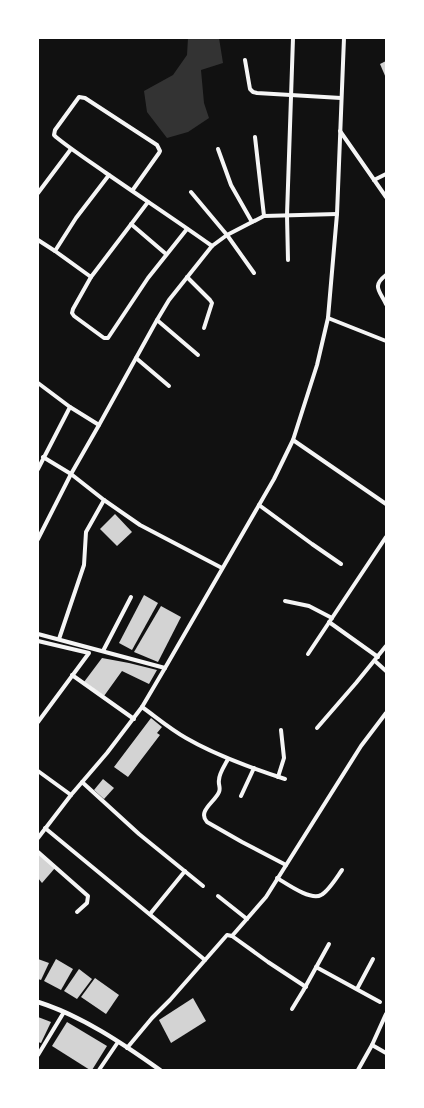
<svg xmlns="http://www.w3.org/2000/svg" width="424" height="1108" viewBox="0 0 424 1108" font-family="Helvetica,sans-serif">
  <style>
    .water { fill: #333 }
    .building { fill: #d3d3d3 }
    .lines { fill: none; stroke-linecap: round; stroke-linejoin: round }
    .minor { stroke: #f5f5f5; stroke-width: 4 }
    .tertiary { stroke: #f5f5f5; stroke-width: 4.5 }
  </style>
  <rect width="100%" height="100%" fill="#111"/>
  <path class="water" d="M188,38H219L223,63L201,70L204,103L209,118L188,132L167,138L147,112L144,91L173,75L187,55Z"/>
  <g class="building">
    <path d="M386,61V78L380,64Z"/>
    <path d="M115,514L132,532L117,546L100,529Z"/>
    <path d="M144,595L158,603L132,650L119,643Z"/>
    <path d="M161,606L181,617L158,662L134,652Z"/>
    <path d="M102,658L129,663L157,670L149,684L122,671L104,696L84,682Z"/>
    <path d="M151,718L162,727L157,733L160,735L128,777L114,767Z"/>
    <path d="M103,779L114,788L104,799L94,790Z"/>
    <path d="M38,853L55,868L42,883L38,878Z"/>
    <path d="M38,959L49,963L41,980L38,979Z"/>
    <path d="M56,959L73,969L61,990L44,981Z"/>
    <path d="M79,969L92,979L77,999L64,991Z"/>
    <path d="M95,978L119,995L106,1014L81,997Z"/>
    <path d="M193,998L206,1021L171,1043L159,1020Z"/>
    <path d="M38,1017L51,1022L41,1043L38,1042Z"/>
    <path d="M67,1022L107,1046L92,1070H90L52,1046Z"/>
  </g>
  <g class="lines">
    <g class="minor">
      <path d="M245,60L250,89L253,92L257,93L341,98"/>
      <path d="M340,131L386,197"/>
      <path d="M255,137L264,216"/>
      <path d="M218,149L231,185L252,222"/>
      <path d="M374,180L386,174"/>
      <path d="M132,191L159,153L160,151L157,145L85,98L79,97L55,130L54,135L56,137C72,150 89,161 106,173C142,198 177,221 212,246"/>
      <path d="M191,192L227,235L254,273"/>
      <path d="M38,193L71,149"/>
      <path d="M131,224L166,254"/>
      <path d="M38,240L55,251L91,277L148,202"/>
      <path d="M55,251L76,218L109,175"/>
      <path d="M288,260L287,215L293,38"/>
      <path d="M386,275C372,286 379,290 386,304"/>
      <path d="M91,277L73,309L72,313L74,316L104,338H108L148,278L187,229"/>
      <path d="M187,277L210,300L212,303L204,328"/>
      <path d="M328,318L386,341"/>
      <path d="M157,320L198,355"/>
      <path d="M136,358L169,386"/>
      <path d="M38,383L70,407L99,425"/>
      <path d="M293,440L386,504"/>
      <path d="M43,457L71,474L104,500L140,525L222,568"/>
      <path d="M38,469L70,407"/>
      <path d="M259,505L312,544L341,564"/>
      <path d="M38,539L71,474L99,425L157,320L169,300L212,246L227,235L264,216L337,214"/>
      <path d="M285,601L309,606L332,618"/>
      <path d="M329,622L378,657"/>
      <path d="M38,634L165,668"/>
      <path d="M59,639L84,565L86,532L104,500"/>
      <path d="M38,641L89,653L38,722"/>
      <path d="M103,651L131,597"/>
      <path d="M308,654L386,537"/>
      <path d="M375,661L386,671"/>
      <path d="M72,675L134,719"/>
      <path d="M142,707C156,717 170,729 186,738C217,756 251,768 285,779"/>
      <path d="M317,728L356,683L386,646"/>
      <path d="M228,759C225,765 219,773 219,780C218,784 221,788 219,792C215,802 197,811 207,822L242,842L286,865"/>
      <path d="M38,771L71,795"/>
      <path d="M278,777L284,758L281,730"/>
      <path d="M82,782L139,834L203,886"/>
      <path d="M241,796L254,768"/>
      <path d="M45,828L205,960"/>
      <path d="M38,838L71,795L107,753L142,707L165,668L274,479L293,440L317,365L328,318L337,214L344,38"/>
      <path d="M38,852L88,896L87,903L77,912"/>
      <path d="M277,878C287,884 311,901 321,895C328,892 337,877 342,870"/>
      <path d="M218,896L247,919"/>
      <path d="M150,914L185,871"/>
      <path d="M232,936L266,897L361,746L386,713"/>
      <path d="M316,967L380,1002"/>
      <path d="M357,989L373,959"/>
      <path d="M292,1009L303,991L329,944"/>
      <path d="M372,1045L386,1053"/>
      <path d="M127,1048L152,1018L170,1000L227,935L232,936L268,962L306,987"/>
      <path d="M38,1055L64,1012"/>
      <path d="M99,1070L118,1042"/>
      <path d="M358,1070L372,1045L386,1014"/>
    </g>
    <path class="tertiary" d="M38,1002C82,1016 122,1043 160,1070"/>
  </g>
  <rect width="424" height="1108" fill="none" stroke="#ffffff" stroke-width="78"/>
</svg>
